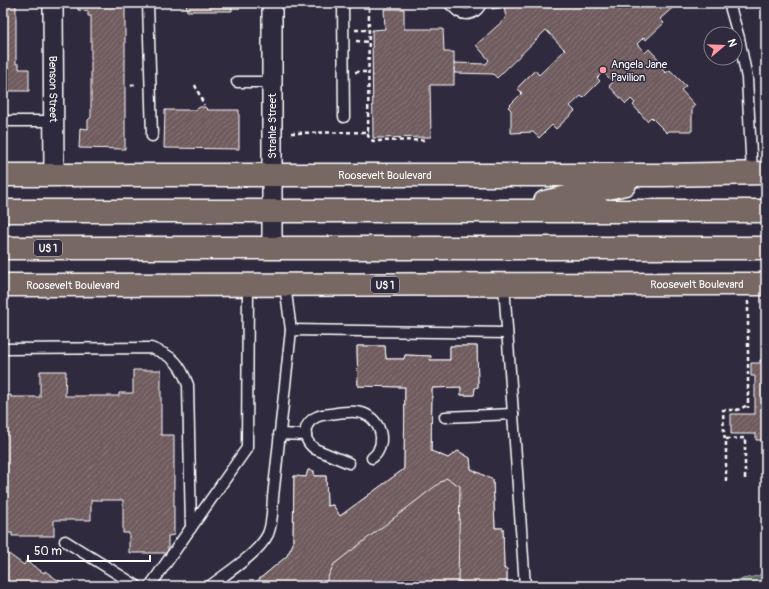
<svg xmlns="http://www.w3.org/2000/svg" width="769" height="589" viewBox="0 0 769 589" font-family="Pangolin,sans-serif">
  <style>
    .forest { fill: url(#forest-firs); stroke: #abb4b0 }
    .building { fill: url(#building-hatch); stroke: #fff }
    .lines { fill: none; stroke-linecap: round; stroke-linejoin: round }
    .lane-casing { stroke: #fff; stroke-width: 13 }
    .street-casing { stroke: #fff; stroke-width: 22 }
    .highway-casing { stroke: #fff; stroke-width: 25 }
    .path { stroke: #fff; stroke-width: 2.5; stroke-dasharray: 4 3; stroke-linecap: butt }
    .lane { stroke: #2f2a3d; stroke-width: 10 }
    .street { stroke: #2f2a3d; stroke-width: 19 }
    .highway { stroke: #776864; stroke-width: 22 }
    .poi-dot { fill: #ff9aa2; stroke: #2f2a3d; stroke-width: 1.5 }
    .labels { text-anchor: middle; stroke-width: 3; stroke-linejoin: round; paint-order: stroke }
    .shield { fill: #2f2a3d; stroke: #c1bfc5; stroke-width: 1 }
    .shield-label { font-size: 10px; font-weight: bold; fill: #fff }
    .poi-label { font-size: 11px; fill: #fff; stroke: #2f2a3d; text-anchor: start }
    .street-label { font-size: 11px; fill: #fff; stroke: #2f2a3d }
  </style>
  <defs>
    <pattern id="forest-firs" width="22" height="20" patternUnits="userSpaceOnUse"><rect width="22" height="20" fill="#576860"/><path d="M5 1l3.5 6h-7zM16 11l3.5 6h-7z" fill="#707f78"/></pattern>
    <pattern id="building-hatch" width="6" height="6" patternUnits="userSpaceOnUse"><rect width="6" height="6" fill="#705b5f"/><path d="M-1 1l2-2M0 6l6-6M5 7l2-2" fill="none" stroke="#857477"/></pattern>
  </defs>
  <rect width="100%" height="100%" fill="#2f2a3d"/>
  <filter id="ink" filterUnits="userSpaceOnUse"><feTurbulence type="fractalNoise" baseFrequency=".025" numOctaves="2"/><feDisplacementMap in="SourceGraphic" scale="8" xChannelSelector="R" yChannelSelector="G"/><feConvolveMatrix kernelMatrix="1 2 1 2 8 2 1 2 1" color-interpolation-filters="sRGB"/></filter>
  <g filter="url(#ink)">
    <path class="forest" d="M766,569V586H707L758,576Z"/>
    <g class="building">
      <path d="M3,3H16V64H19V69H29V91H3Z"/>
      <path d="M78,3H125V149L79,148L80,128L88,129V120L91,117V16H88V11L78,10Z"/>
      <path d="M186,3H232V11H187Z"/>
      <path d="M491,3H678L660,19L664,23L646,40L644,37L637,44L645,53L649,49L665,66L662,69L666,73L670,70L686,86L681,90L695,105L692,108V131H669L667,133L651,117L647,121L633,105L635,103L631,99L626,104L609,86L613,82L603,72L597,78L600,81L583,98L581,96L570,106L575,111L556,129L552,125L539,138L533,132L511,133V110L508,107L522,93L517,88L535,70L539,75L565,50L546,30L497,78L493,74L454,73V63L486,64L489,60L476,45L506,18L504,7L492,9Z"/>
      <path d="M384,9H404V29H443L444,52H454V85H430L431,137L373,138L372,30L385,29Z"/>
      <path d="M200,107H205L208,110H239V149L164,148L165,110H195Z"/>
      <path d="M357,346H385L386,359H404L405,355L431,356L430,360H450V346H477L478,387L475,388L474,395H461V387L432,388L431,451L448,458L458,451L470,458L471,469L493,480L495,528H503L504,569H507V586H461V581H458L460,486L446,478L334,564L327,579V586H251L287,556L293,544L294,476L306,477L308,470L314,471V476H326L327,506L333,505L340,516L404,469L405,387L358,386Z"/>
      <path d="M357,346H385L386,359H404L405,355L431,356L430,360H450V346H477L478,387L475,388L474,395H461V387L432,388L431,451L448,458L458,451L470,458L471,469L493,480L495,528H503L504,569H507V586H251L287,556L293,544L294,476L306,477L308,470L314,471V476H326L327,506L333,505L340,516L404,469L405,387L358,386Z"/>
      <path d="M760,360H766V440H756V434H731V414H755V376H751V363H760Z"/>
      <path d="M133,370H161V435H174V535L168,536V553H129V533H123V500H91V520H54V536H12V533H3V395H11V397H40V371H66L65,396H119V393H133Z"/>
      <path d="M446,478L460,486L458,581H461V586H327V579L334,564Z"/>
      <path d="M3,550L24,565L26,561L44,573L45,571L66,586H3Z"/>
    </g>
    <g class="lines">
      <g class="lane-casing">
        <g id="lane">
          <path d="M148,3L152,136"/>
          <path d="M343,3L344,117"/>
          <path d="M449,3C452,6 455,9 459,12C468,17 478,12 481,3"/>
          <path d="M729,3L739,38L747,78L752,173"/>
          <path d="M237,82H272"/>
          <path d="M3,121H53"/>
          <path d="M504,285L525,586"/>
          <path d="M291,330L507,333"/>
          <path d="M3,349L151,348C173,356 180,363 188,385L191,528"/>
          <path d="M445,417L513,414"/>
          <path d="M279,434L306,435"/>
          <path d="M349,463L315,449C300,438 303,420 322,415C333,414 345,411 356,412C375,413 387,434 378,451C377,454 374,456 372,458"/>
          <path d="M65,541L137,586"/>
          <path d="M150,586L247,448L248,285"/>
          <path d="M210,586C228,572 258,554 268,534C273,522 272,509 273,497L291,330L285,285"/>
        </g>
      </g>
      <g class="street-casing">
        <g id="street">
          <path id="s1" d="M53,3L54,175"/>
          <path d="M272,248V3"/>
        </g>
      </g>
      <g class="highway-casing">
        <g id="highway">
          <path id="s2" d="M3,175H663L766,173"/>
          <path d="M545,202L625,184"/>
          <path d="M3,211H766"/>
          <path d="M3,248H766"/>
          <path id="s3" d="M3,285L766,284"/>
        </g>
      </g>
      <g class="path">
        <path d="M369,8L368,136L373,141L424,140"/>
        <path d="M355,30H369"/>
        <path d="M356,41L369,42"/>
        <path d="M355,72H369"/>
        <path d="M195,85L204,105"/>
        <path d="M131,86L137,83"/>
        <path d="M291,133L369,132"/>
        <path d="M748,301V408"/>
        <path d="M725,439L724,435L723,410H737L748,405"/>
        <path d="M726,481V439L745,438V480"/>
      </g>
      <use href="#lane" class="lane"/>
      <use href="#street" class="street"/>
      <use href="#highway" class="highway"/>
    </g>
  </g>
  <circle class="poi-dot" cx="603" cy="70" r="4"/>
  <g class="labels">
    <g class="shield">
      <rect x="34" y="240" width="28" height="16" rx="3"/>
      <rect x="371" y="277" width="28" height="16" rx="3"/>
    </g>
    <g class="shield-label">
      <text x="48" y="252">US 1</text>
      <text x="385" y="289">US 1</text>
    </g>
    <g class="poi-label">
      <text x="611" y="68">Angela Jane<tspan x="611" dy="13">Pavilion</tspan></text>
    </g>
    <g class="street-label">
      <text dy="4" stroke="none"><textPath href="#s1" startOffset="86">Benson Street</textPath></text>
      <text transform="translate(272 126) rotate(-90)" y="4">Strahle Street</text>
      <text dy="4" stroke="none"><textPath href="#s2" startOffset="382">Roosevelt Boulevard</textPath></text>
      <text dy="4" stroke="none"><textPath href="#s3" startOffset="70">Roosevelt Boulevard</textPath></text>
      <text dy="4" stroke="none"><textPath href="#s3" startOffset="694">Roosevelt Boulevard</textPath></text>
    </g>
  </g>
  <rect width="769" height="589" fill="none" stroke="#2f2a3d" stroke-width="16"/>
  <rect x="8" y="8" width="753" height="573" fill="none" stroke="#fff" stroke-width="1.5" filter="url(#ink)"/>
  <g transform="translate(723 46) rotate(71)"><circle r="19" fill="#2f2a3d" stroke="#827f8b"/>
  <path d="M0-3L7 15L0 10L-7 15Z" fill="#ff9aa2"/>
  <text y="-6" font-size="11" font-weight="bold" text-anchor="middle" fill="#ffffff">N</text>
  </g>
  <path d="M28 555v6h122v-6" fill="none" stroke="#ffffff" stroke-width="2"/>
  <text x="34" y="555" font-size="12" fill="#ffffff" stroke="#2f2a3d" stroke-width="3" paint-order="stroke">50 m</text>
</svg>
